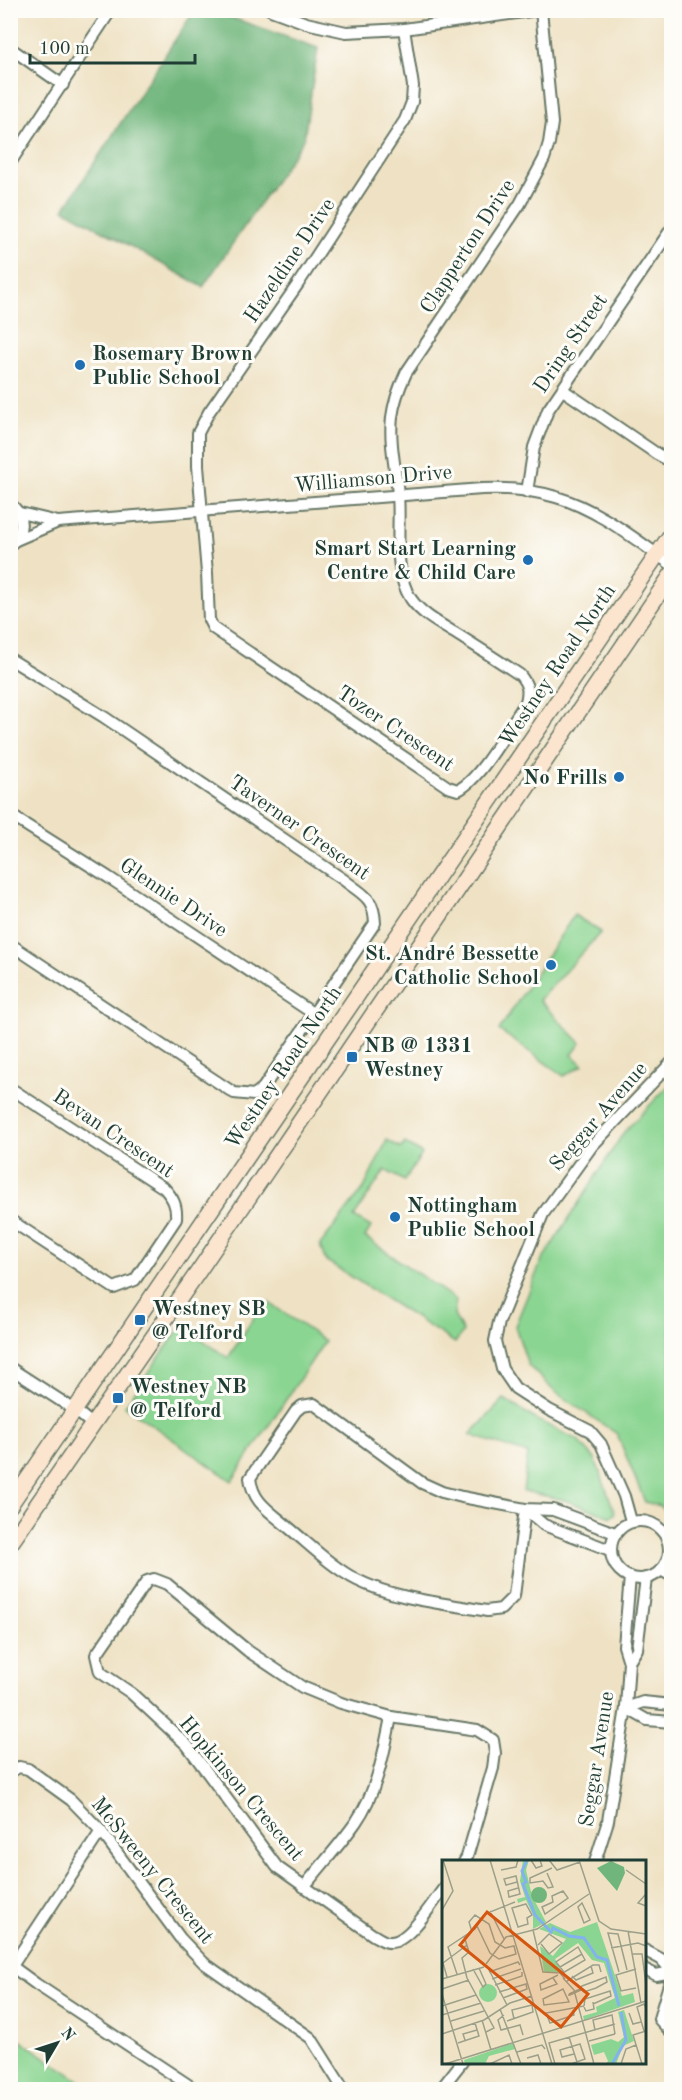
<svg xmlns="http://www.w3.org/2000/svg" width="682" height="2100" viewBox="0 0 682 2100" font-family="'Old Standard TT',serif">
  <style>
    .green { fill: #8bd592; stroke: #558963; stroke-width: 1.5 }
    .forest { fill: #70b67c; stroke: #487a58; stroke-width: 1.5 }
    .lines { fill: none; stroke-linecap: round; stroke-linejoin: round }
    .minor-casing { stroke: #687766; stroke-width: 14 }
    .secondary-casing { stroke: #687766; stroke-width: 18 }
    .minor { stroke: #fff; stroke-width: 10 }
    .secondary { stroke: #fbe5cf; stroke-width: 15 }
    .poi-dot { fill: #1f6fb2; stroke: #fdfcf7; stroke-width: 2 }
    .labels { text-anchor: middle; stroke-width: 6; stroke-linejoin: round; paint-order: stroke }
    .street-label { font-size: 21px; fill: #1f3d34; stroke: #fdfcf7 }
    .poi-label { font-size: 21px; font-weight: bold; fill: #1f3d34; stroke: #fdfcf7; text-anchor: start }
    .inset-river { fill: none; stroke: #82b3ee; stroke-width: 3 }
    .inset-road { fill: none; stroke: #9ca08a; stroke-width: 1.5 }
    .view { fill: #d45610; fill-opacity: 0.15; stroke: #d45610; stroke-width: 3 }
    .inset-edge { fill: none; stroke: #1f3d34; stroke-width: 3 }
  </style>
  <rect width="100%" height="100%" fill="#fdfcf7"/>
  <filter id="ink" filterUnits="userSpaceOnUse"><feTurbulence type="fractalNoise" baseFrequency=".0167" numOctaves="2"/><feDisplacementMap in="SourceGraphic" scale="12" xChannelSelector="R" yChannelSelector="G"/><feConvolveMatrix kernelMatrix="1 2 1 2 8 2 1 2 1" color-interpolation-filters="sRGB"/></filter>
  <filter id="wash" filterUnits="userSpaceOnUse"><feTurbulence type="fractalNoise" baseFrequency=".008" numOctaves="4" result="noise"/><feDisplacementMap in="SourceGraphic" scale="24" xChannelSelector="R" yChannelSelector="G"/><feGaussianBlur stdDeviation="1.35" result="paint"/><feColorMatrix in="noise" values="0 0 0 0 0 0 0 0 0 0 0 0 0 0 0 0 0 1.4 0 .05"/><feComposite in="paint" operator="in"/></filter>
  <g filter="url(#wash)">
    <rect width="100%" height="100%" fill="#efe2c4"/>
    <g class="green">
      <path d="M574,915L601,932L539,1000L581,1043L572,1055L583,1065L564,1076L499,1030Z"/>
      <path d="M671,1083V1516L660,1506L645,1502L617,1434L555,1392L528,1365L515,1326L541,1262L624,1132Z"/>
      <path d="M387,1140L401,1148L405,1143L422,1154L404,1181L385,1170L354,1217L371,1227L365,1237L456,1300L454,1315L463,1332L455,1343L325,1260L320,1245L364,1188Z"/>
      <path d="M265,1300L325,1341L232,1481L125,1406L182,1325L228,1358Z"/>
      <path d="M504,1399L537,1420L578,1440L595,1459L615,1513L611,1517L564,1500L523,1491L528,1454L470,1435Z"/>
      <path d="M10,2034H11L92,2089H11Z"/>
    </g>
    <path class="forest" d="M194,11H213L318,48L304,139L203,287L64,209Z"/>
  </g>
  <g filter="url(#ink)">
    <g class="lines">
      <g class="minor-casing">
        <g id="minor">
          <path d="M271,10L306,23L346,32L404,29L538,10"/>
          <path d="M404,29L413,86L412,102L405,120L298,284L209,412L198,433V466L207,573L209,620L213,628L448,787L458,790C481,779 510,725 526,702C529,690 528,685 520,675C499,661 479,648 458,635C442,625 422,615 411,599C392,570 401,527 398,495C396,469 389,443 392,417C394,401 399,388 406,373L520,204L544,159L549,143L552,123L541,10"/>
          <path d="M10,48L63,85"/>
          <path d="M10,163L111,10"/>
          <path d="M563,390L657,454L672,462"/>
          <path d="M527,492L534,447L548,410L672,228"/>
          <path d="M10,504C25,515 24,534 10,545"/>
          <path d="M20,513L58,522L482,489C506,488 533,490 556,497C598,509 636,540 672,565"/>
          <path d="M16,540L58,522"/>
          <path d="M10,659L104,717L344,880C363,895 374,897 375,923L263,1088L254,1095L234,1093L10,944"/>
          <path d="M10,815L108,877L314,1014"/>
          <path d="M10,1088L164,1188C173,1198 177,1205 176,1219L135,1280L114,1288L10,1220"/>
          <path d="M10,1368L75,1410L93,1425"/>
          <path d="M525,1509L514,1596L501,1609L487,1611C444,1603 397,1600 357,1580C332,1567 310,1545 288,1527C270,1511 253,1503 250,1478L296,1411L302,1406L314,1404L422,1483L442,1492L462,1497L525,1509L553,1510L615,1533"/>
          <path d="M525,1509L544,1525L610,1550"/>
          <circle cx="640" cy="1550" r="29"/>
          <path d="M631,1521L624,1496L601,1444L590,1431L549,1410L515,1388L502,1369L495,1341L499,1322L543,1214L592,1146L672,1062"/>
          <path d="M661,1570L672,1576"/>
          <path d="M629,1662L637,1649L646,1578"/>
          <path d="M626,1708L647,1720L672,1722"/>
          <path d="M626,1708L643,1702L672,1705"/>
          <path d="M10,1772L19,1767L28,1769L71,1800L101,1831L180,1938L204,1963L311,2038L344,2090"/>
          <path d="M595,1862L608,1821L626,1708L629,1662L624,1646L630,1577"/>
          <path d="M304,1887C321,1865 340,1845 356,1822C377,1792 384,1752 391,1717"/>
          <path d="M444,1888C433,1902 409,1942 391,1942C385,1943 379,1938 373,1935L277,1867L187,1745L131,1693L100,1672L96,1655L147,1581L154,1579L167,1584L248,1651L302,1687L341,1703L391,1717L477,1730L493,1740L495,1753L493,1768L467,1857L464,1862"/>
          <path d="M644,1950L661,1959L672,1971"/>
          <path d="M10,1965L36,1984L196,2090"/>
          <path d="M12,1966L101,1831"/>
          <path d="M644,1969L656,1975L672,1972"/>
          <path d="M672,1974L659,2019L672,2033"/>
          <path d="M440,2090L462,2062"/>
        </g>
      </g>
      <g class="secondary-casing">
        <g id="secondary">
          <path d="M10,1505L672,533"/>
          <path d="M10,1544L198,1272L672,574"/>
        </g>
      </g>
      <use href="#minor" class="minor"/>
      <use href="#secondary" class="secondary"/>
    </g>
  </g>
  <g class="poi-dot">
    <circle cx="80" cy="365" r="6"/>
    <circle cx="528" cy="560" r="6"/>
    <circle cx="619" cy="777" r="6"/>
    <circle cx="551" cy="965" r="6"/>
    <rect x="346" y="1051" width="12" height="12" rx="3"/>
    <circle cx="395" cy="1217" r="6"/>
    <rect x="134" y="1314" width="12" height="12" rx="3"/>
    <rect x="112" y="1392" width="12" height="12" rx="3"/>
  </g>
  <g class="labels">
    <g class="street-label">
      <text transform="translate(467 246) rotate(-57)" y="7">Clapperton Drive</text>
      <text transform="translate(289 260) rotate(-56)" y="7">Hazeldine Drive</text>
      <text transform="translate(570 343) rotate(-56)" y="7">Dring Street</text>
      <text transform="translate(373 478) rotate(-5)" y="7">Williamson Drive</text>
      <text transform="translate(557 665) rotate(-56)" y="7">Westney Road North</text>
      <text transform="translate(396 728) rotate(34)" y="7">Tozer Crescent</text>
      <text transform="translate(300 827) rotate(35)" y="7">Taverner Crescent</text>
      <text transform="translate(174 897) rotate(34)" y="7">Glennie Drive</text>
      <text transform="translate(283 1067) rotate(-56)" y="7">Westney Road North</text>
      <text transform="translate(598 1116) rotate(-49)" y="7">Seggar Avenue</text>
      <text transform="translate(114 1133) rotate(34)" y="7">Bevan Crescent</text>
      <text transform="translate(596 1759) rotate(-81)" y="7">Seggar Avenue</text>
      <text transform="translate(242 1788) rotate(50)" y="7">Hopkinson Crescent</text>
      <text transform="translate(153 1870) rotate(51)" y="7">McSweeny Crescent</text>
    </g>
    <g class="poi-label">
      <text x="92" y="360">Rosemary Brown<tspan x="92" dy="24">Public School</tspan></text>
      <text x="516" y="555" text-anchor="end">Smart Start Learning<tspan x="516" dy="24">Centre &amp; Child Care</tspan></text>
      <text x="607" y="784" text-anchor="end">No Frills</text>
      <text x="539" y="960" text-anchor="end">St. André Bessette<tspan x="539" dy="24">Catholic School</tspan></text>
      <text x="364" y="1052">NB @ 1331<tspan x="364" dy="24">Westney</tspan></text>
      <text x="407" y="1212">Nottingham<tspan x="407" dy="24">Public School</tspan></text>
      <text x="152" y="1315">Westney SB<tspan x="152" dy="24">@ Telford</tspan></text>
      <text x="130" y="1393">Westney NB<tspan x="130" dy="24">@ Telford</tspan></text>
    </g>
  </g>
  <g transform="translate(442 1860)">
    <rect width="204" height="204" fill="#efe2c4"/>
    <path d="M81,0H87L84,10L90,36L104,62L91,69V55L84,40L76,43L75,39L83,37L78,21ZM155,62L180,136L191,133L193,142L142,160L141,156L155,152L154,147L173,138L162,103L150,100L136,83L113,99L120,112H102L98,86L111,96L124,79L97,69L108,63L128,72ZM37 133a9 9 0 1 1 18 0a9 9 0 1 1-18 0ZM182,150L192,181L181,186L174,204H164L166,201L162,192L152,195L149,185L169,179L176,182L182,177L176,152ZM72,183L73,189L47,196L43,204H23L22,200Z" fill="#8bd592"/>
    <path d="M169,1L182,7L183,13L175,31L155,8ZM89 35a8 8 0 1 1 16 0a8 8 0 1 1-16 0Z" fill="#70b67c"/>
    <path class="inset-river" d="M85,0L80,11L84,22L81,24L93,55L109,72L111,68L127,76L142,78L155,97L165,100L177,146M170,204L184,180L179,152"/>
    <path class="inset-road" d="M48,0L110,204M89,0L94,8L100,6L98,0M107,0L115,10L138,2M137,0L157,61L169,69L204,74M59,10L74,7L76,0M184,10L204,24M105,13L111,27L106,28L101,21L88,23V18L110,8M75,22L64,25L62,19L74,16L78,34L67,37L66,31L76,28M121,31L126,38L103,54L100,47L111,42L110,36ZM204,34L196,43L204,46M140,43L148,60L142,63L136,47ZM84,44L90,55L85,58L86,64L76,67L70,48ZM0,50L11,31L1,0M48,51L62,79M91,70L101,112L118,113L123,119M186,71L199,143M30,72L27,62L33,55L47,64L53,82L63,88L72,86L74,94L57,99L48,93L35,66M22,76L27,92L20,98L25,118L52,168L44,172M96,85L107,74L120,83L107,94L99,84M169,88L196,83L204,86M190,94H200L204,125M44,104L64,77L95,69L147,34M45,106L65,145M118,107L140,94M31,109L41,127L44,124L37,108M194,109L174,115L179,131L194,128M47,112L76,102L78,105M177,112L166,73L176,74L185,110M15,114L6,87L33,69L43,54L73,42M119,114L143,100L136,87L114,102L122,112M130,116L134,120L151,113L149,106M5,117L1,103L25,85M111,118L115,124L99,130L98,124L116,115M121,118L132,130L136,145M0,119L42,107M50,119L79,109M125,121L151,105H157L159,112M53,125L80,116V112M0,129L27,120M121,129L127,142L102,145L101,139ZM57,132L84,124L85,129L61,138M0,134L21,204M126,135H128L139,130V127L140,126L164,117L165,122L154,128L142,132L139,129H138L127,134M136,145L152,204M0,146L34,135M142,146L143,139L168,131L169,136L151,144M142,147L144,151L152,149L151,142M58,149L79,204M131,150L132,155L108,163L104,153L142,146M187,153L191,164L199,162M0,155L39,143M62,155L56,160L59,170L78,165L81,175M40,160L49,190M9,161L42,151M65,161L91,152L90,145L70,150L72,159M153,170L151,160L170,155L173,174M202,171L195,147L202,144L204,148M0,174L42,160L68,143L90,136M127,177L135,202M23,180L21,174L35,170M147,181L173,174M16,183L37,176L33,163M75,192L100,185L103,189M85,198L96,195L99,204M3,204L204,141M48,204L67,195L70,204M113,204L107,183L173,164M129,204L143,199L138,184L118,190L120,197L132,194M179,204L184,189L194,185M200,204L191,175L204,171"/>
    <path class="view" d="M45,52L146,134L119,167L18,85Z"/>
    <rect width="204" height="204" class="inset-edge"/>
  </g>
  <rect width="682" height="2100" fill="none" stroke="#fdfcf7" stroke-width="36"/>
  <g transform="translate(57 2043) rotate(51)" stroke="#fdfcf7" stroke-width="4.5" paint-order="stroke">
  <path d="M0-4.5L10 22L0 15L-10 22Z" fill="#1f3d34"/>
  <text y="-9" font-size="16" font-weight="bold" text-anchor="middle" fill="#1f3d34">N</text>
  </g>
  <path d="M30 54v9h165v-9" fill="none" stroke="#1f3d34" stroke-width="3"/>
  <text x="39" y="54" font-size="18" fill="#1f3d34" stroke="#fdfcf7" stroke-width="4.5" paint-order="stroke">100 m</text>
</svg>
